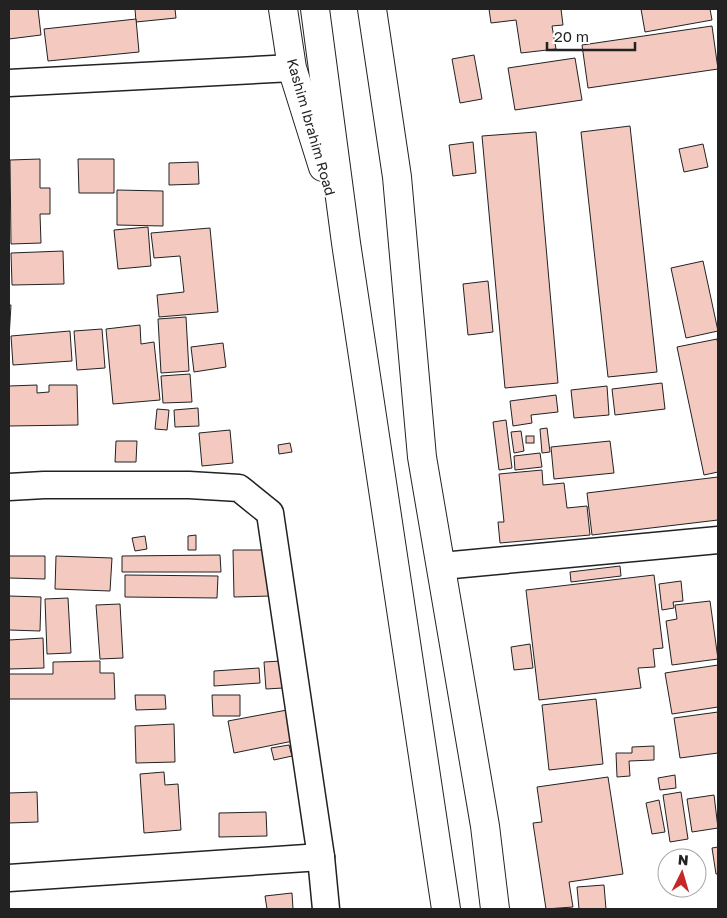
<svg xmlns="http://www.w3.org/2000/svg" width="727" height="918" viewBox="0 0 727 918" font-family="'Golos Text',sans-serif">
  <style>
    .building { fill: #f3c9c0; stroke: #222 }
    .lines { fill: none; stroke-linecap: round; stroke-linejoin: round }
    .minor-casing { stroke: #222; stroke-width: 29 }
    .trunk-casing { stroke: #222; stroke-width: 30 }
    .minor { stroke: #fff; stroke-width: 26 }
    .trunk { stroke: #fff; stroke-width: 28 }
    .labels { text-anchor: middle; stroke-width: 4; stroke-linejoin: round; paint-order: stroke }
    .street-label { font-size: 14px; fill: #222; stroke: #fff }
  </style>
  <rect width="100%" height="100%" fill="#fff"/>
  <g class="building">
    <path d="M9,9H38L41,35L9,39Z"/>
    <path d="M135,9H175L176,18L136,22Z"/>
    <path d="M489,9H561L563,25L552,26L556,49L521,53L516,20L491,23Z"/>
    <path d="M641,9H710L712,20L645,32Z"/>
    <path d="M136,19L139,52L48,61L44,29Z"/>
    <path d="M712,26L718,69L588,88L582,45Z"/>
    <path d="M474,55L482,99L460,103L452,59Z"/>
    <path d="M575,58L582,100L515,110L508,68Z"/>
    <path d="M630,126L657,372L608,377L581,132Z"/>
    <path d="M536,132L558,383L505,388L482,136Z"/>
    <path d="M473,142L476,173L453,176L449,145Z"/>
    <path d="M703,144L708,167L684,172L679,149Z"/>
    <path d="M40,159V188H50V214H40L41,243L11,244L10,160Z"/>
    <path d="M78,159H114V193H79Z"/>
    <path d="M198,162L199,184L169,185V163Z"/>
    <path d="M117,190L163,191V226L117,225Z"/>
    <path d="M148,227L151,266L118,269L114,230Z"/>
    <path d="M210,228L218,312L159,317L157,295L184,292L180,256L154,258L151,233Z"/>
    <path d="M63,251L64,284L12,285L11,253Z"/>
    <path d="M703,261L718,331L686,338L671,268Z"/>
    <path d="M488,281L493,332L468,335L463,284Z"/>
    <path d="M9,305H11L9,338Z"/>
    <path d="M186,317L189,371L161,373L158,319Z"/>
    <path d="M140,325L141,344L154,342L160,400L113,404L106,329Z"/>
    <path d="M102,329L105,368L77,370L74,331Z"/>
    <path d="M70,331L72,361L13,365L11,336Z"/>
    <path d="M717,339L718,346V472L704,475L677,347Z"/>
    <path d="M223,343L226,367L194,372L191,347Z"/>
    <path d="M190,374L192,402L163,403L161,376Z"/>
    <path d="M662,383L665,409L615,415L612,389Z"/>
    <path d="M37,385V393L49,392V385H77L78,425L9,426V386Z"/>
    <path d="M607,386L609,415L574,418L571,390Z"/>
    <path d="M556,395L558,412L531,415L532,423L513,426L510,401Z"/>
    <path d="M198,408L199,426L175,427L174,410Z"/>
    <path d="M157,409L169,410L167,430L155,429Z"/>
    <path d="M506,420L512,468L499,470L493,422Z"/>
    <path d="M547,428L550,452L542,453L540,429Z"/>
    <path d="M230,430L233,463L202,466L199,433Z"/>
    <path d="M521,431L524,451L514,453L511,432Z"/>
    <rect x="526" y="436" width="8" height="7"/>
    <path d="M116,441H137L136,462H115Z"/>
    <path d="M610,441L614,473L554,479L551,447Z"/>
    <path d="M290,443L292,452L279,454L278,445Z"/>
    <path d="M540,453L542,467L515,470L514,456Z"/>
    <path d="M542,470L543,485L564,483L567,508L587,506L590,535L500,543L498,522H504L499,474Z"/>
    <path d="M718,477V520L592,535L587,493Z"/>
    <path d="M196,535V550H188V536Z"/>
    <path d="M145,536L147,549L135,551L132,538Z"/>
    <path d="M233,550H270L271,596L234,597Z"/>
    <path d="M220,555L221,572H122V556Z"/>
    <path d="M9,556H45V579L9,578Z"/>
    <path d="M56,556L112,558L110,591L55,589Z"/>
    <path d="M620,566L621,576L571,582L570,572Z"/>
    <path d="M125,575L218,576L217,598L125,597Z"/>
    <path d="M654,575L663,648L653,649L655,667L638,668L641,688L539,700L526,590Z"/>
    <path d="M681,581L683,601L673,602L674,608L662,610L659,584Z"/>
    <path d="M9,596L41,597L40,631L9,630Z"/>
    <path d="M68,598L71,653L47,654L45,599Z"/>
    <path d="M710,601L718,659L672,665L666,621L677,619L675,605Z"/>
    <path d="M120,604L123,658L100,659L96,605Z"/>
    <path d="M43,638L44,668L9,669V640Z"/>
    <path d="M530,644L533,668L514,670L511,647Z"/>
    <path d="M100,661V673H114L115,699H9V674H53V662Z"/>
    <path d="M281,661L283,688L266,689L264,662Z"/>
    <path d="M718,665V707L672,714L665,673Z"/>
    <path d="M259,668L260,683L214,686V671Z"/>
    <path d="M135,695H165L166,709L136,710Z"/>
    <path d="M212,695H240V716H213Z"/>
    <path d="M596,699L603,764L549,770L542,705Z"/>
    <path d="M287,710L293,741L234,753L228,721Z"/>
    <path d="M718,712V753L680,758L674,718Z"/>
    <path d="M174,724L175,762L136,763L135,726Z"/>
    <path d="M289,745L292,756L274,760L271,748Z"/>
    <path d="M654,746V760L629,761L630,776L617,777L616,753H632V747Z"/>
    <path d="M164,772L165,785L178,784L181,830L144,833L140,774Z"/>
    <path d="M675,775L676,788L660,790L658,778Z"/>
    <path d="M608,777L623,874L569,882L573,907L546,909L533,823L542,822L537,787Z"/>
    <path d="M37,792L38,822L9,823V793Z"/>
    <path d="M681,792L688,839L670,842L663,795Z"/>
    <path d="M714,795L718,828L692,832L687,799Z"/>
    <path d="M659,800L665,832L652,834L646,803Z"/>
    <path d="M266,812L267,836L219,837V813Z"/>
    <path d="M718,847V874H716L712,848Z"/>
    <path d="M604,885L606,909H579L577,887Z"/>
    <path d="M292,893L293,909H267L265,896Z"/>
  </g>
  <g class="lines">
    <g class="minor-casing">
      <g id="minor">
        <path d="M9,83L292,68"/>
        <path d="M9,487L44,485H189L239,488L270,513L321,857L326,909"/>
        <path d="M442,566L718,540"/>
        <path d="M9,878L321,857"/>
      </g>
    </g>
    <g class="trunk-casing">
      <g id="trunk">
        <path d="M283,9L292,68L323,167"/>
        <path d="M315,9L346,243L446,909"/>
        <path d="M372,9L397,177L422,457L485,826L495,909"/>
      </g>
    </g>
    <use href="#minor" class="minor"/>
    <use href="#trunk" class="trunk"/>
  </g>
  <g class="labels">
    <g class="street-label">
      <text transform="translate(311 127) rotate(74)" y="5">Kashim Ibrahim Road</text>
    </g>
  </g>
  <rect width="727" height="918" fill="none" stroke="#222222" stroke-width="20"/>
  <g transform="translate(682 873) rotate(5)"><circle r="24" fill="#ffffff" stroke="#a7a7a7"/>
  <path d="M0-4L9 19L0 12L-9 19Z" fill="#c62828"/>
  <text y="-8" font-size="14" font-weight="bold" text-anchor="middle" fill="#222222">N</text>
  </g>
  <path d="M547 42v8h88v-8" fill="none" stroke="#222222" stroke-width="2.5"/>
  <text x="554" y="42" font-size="15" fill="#222222" stroke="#ffffff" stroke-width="4" paint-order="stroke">20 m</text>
</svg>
